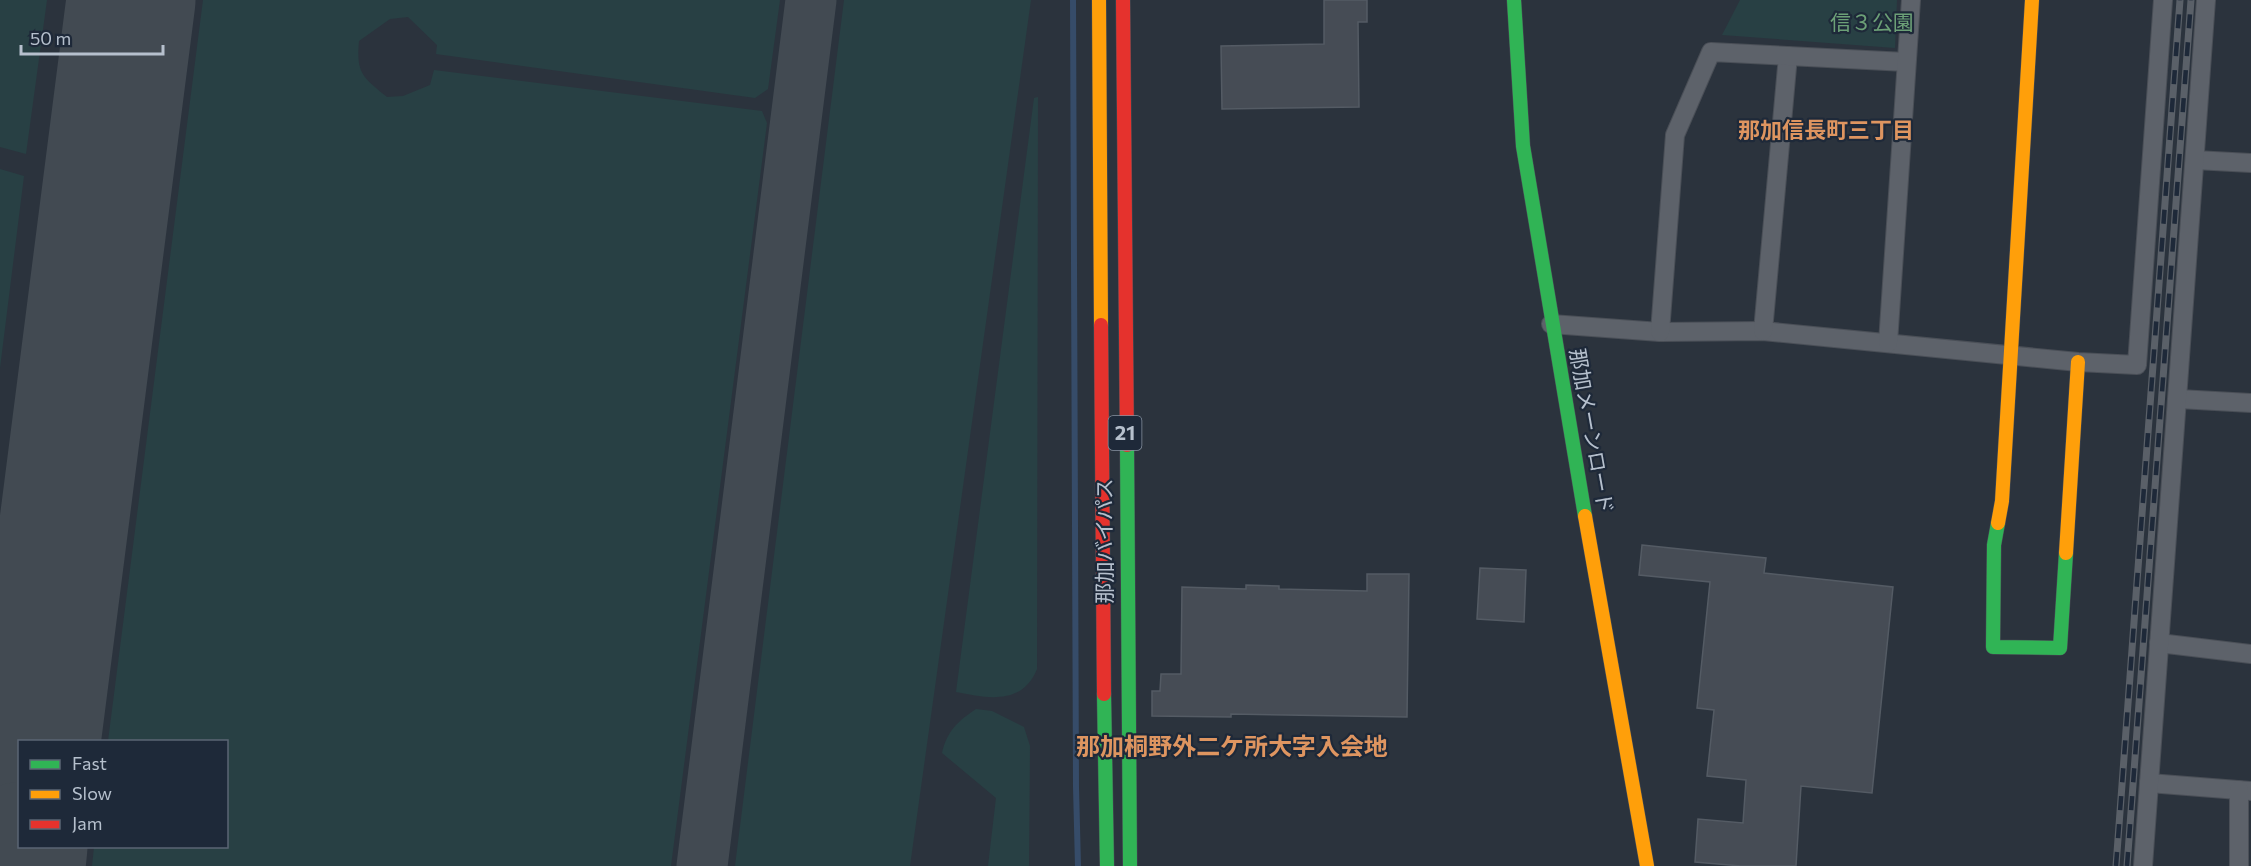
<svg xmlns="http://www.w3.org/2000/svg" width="2251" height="866" viewBox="0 0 2251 866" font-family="Commissioner,'Noto Sans JP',sans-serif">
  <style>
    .green { fill: #284044 }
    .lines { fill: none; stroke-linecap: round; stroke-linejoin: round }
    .stream { stroke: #364c69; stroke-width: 6 }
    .taxiway { stroke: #424a52; stroke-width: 51 }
    .runway { stroke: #424a52; stroke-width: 129 }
    .building { fill: #464c55; stroke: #545b64; stroke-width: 1.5 }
    .street-casing { stroke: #4a4f57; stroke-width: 20 }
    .fast-casing { stroke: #4a4f57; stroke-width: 15 }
    .slow-casing { stroke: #4a4f57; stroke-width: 15 }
    .jam-casing { stroke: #4a4f57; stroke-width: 15 }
    .street { stroke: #5d626a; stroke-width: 18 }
    .fast { stroke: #30b455; stroke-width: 14 }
    .slow { stroke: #ff9f0a; stroke-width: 14 }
    .jam { stroke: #e5322d; stroke-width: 14 }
    .rail-casing { stroke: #5a6068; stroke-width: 7 }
    .rail { stroke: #1e2939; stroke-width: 4.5; stroke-dasharray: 14; stroke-linecap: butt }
    .labels { text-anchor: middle; stroke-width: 4.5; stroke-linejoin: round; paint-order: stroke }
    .shield { fill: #1e2939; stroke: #8893a1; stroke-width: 1.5 }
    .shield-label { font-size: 20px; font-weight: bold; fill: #b6c0cd }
    .park-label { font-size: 21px; fill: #6ca077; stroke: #1e2939 }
    .street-label { font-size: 21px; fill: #b6c0cd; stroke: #1e2939 }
    .neighbourhood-label { font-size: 22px; font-weight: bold; fill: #de9560; stroke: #1e2939 }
    .quarter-label { font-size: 24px; font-weight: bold; fill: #de9560; stroke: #1e2939 }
  </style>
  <rect width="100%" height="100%" fill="#2b333d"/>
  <g class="green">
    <path d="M0,0H47L26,154L0,147Z"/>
    <path d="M203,0H780L768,89L755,98L436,54L437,45L408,17L390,19L359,41C356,74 363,77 387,97L403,96L430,85L434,70L762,111L767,123L671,866H92L94,847L226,846V742L108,741Z"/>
    <path d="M844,0H1031L910,866H735Z"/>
    <path d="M1740,0H1897L1895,48L1722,35Z"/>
    <path d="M1038,97L1037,669C1022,706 987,698 956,692L1034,98Z"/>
    <path d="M0,169L24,176L0,368Z"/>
    <path d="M976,709L992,711L1024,727L1030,746L1029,866H988L996,798L942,753C947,731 958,721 976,709Z"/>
  </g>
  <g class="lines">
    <path class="stream" d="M1073,0L1076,787L1078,866"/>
    <path class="taxiway" d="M702,866L811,0"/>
    <g class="runway">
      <path d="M36,742L131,0"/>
      <path d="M21,866L23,846"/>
    </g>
  </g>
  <g class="building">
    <path d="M1324,0H1367V22H1358L1359,107L1222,109L1221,46L1324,44Z"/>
    <path d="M1642,545L1766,558L1764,573L1893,587L1872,793L1801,786L1796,866H1741L1695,862L1698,819L1743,823L1746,780L1707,776L1714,710L1697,708L1710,582L1639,575Z"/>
    <path d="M1480,568L1526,570L1524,622L1477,619Z"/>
    <path d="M1367,574H1409L1407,717L1231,714V717L1152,716V691H1160L1161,674H1181L1182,587L1246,589V585L1279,586V589L1367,591Z"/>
  </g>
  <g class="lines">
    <g class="street-casing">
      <g id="street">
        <path d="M2195,160L2251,163"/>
        <path d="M1551,324L1660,332L1763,331L2078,362L2137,365L2163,0"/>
        <path d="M1763,331L1788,56"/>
        <path d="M1660,332L1675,135L1711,52L1906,62"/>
        <path d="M1888,343L1911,0"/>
        <path d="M2179,399L2251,403"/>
        <path d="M2159,643L2251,654"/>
        <path d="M2149,783L2251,791"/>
        <path d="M2143,866L2206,0"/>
        <path d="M2239,866V790"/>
      </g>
    </g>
    <g class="fast-casing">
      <g id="fast">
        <path d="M1514,0L1523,146L1585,516"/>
        <path d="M1127,445L1130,866"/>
        <path d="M1998,523L1994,545L1993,647L2060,648L2066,553"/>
        <path d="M1104,694L1107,866"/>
      </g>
    </g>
    <g class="slow-casing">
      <g id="slow">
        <path d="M1099,0L1101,325"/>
        <path d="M1585,516L1647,866"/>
        <path d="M1998,523L2002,501L2032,0"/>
        <path d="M2066,553L2078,362"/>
      </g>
    </g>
    <g class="jam-casing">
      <g id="jam">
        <path d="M1123,0L1127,445"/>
        <path d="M1101,325L1104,694"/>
      </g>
    </g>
    <use href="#street" class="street"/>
    <use href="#fast" class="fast"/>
    <use href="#slow" class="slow"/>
    <use href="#jam" class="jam"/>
    <g class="rail-casing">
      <g id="rail">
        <path d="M2116,866L2180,0"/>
        <path d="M2127,866L2191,0"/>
      </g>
    </g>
    <use href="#rail" class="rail"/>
  </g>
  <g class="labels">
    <rect class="shield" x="1108.5" y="416" width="33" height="34" rx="4.5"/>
    <g class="shield-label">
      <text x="1125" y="440">21</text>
    </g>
    <g class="park-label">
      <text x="1872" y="30">信３公園</text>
    </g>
    <g class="street-label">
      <text transform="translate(1591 431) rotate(80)" y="7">那加メーンロード</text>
      <text transform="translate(1105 541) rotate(-90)" y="7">那加バイパス</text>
    </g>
    <g class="neighbourhood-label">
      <text x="1826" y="138">那加信長町三丁目</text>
    </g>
    <g class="quarter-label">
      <text x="1232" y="755">那加桐野外二ケ所大字入会地</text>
    </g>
  </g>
  <rect x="18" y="740" width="210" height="108" fill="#1e2939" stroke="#5b6574" stroke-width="1.5"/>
  <rect x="30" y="760" width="30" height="9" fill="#30b455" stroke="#5b6574" stroke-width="1.5"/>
  <text x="72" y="770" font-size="18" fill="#b6c0cd">Fast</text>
  <rect x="30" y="790" width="30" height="9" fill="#ff9f0a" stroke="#5b6574" stroke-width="1.5"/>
  <text x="72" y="800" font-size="18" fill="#b6c0cd">Slow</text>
  <rect x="30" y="820" width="30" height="9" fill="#e5322d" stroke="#5b6574" stroke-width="1.5"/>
  <text x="72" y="830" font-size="18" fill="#b6c0cd">Jam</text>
  <path d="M21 45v9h142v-9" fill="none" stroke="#b6c0cd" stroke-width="3"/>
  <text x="30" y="45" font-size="18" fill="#b6c0cd" stroke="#1e2939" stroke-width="4.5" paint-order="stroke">50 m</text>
</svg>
